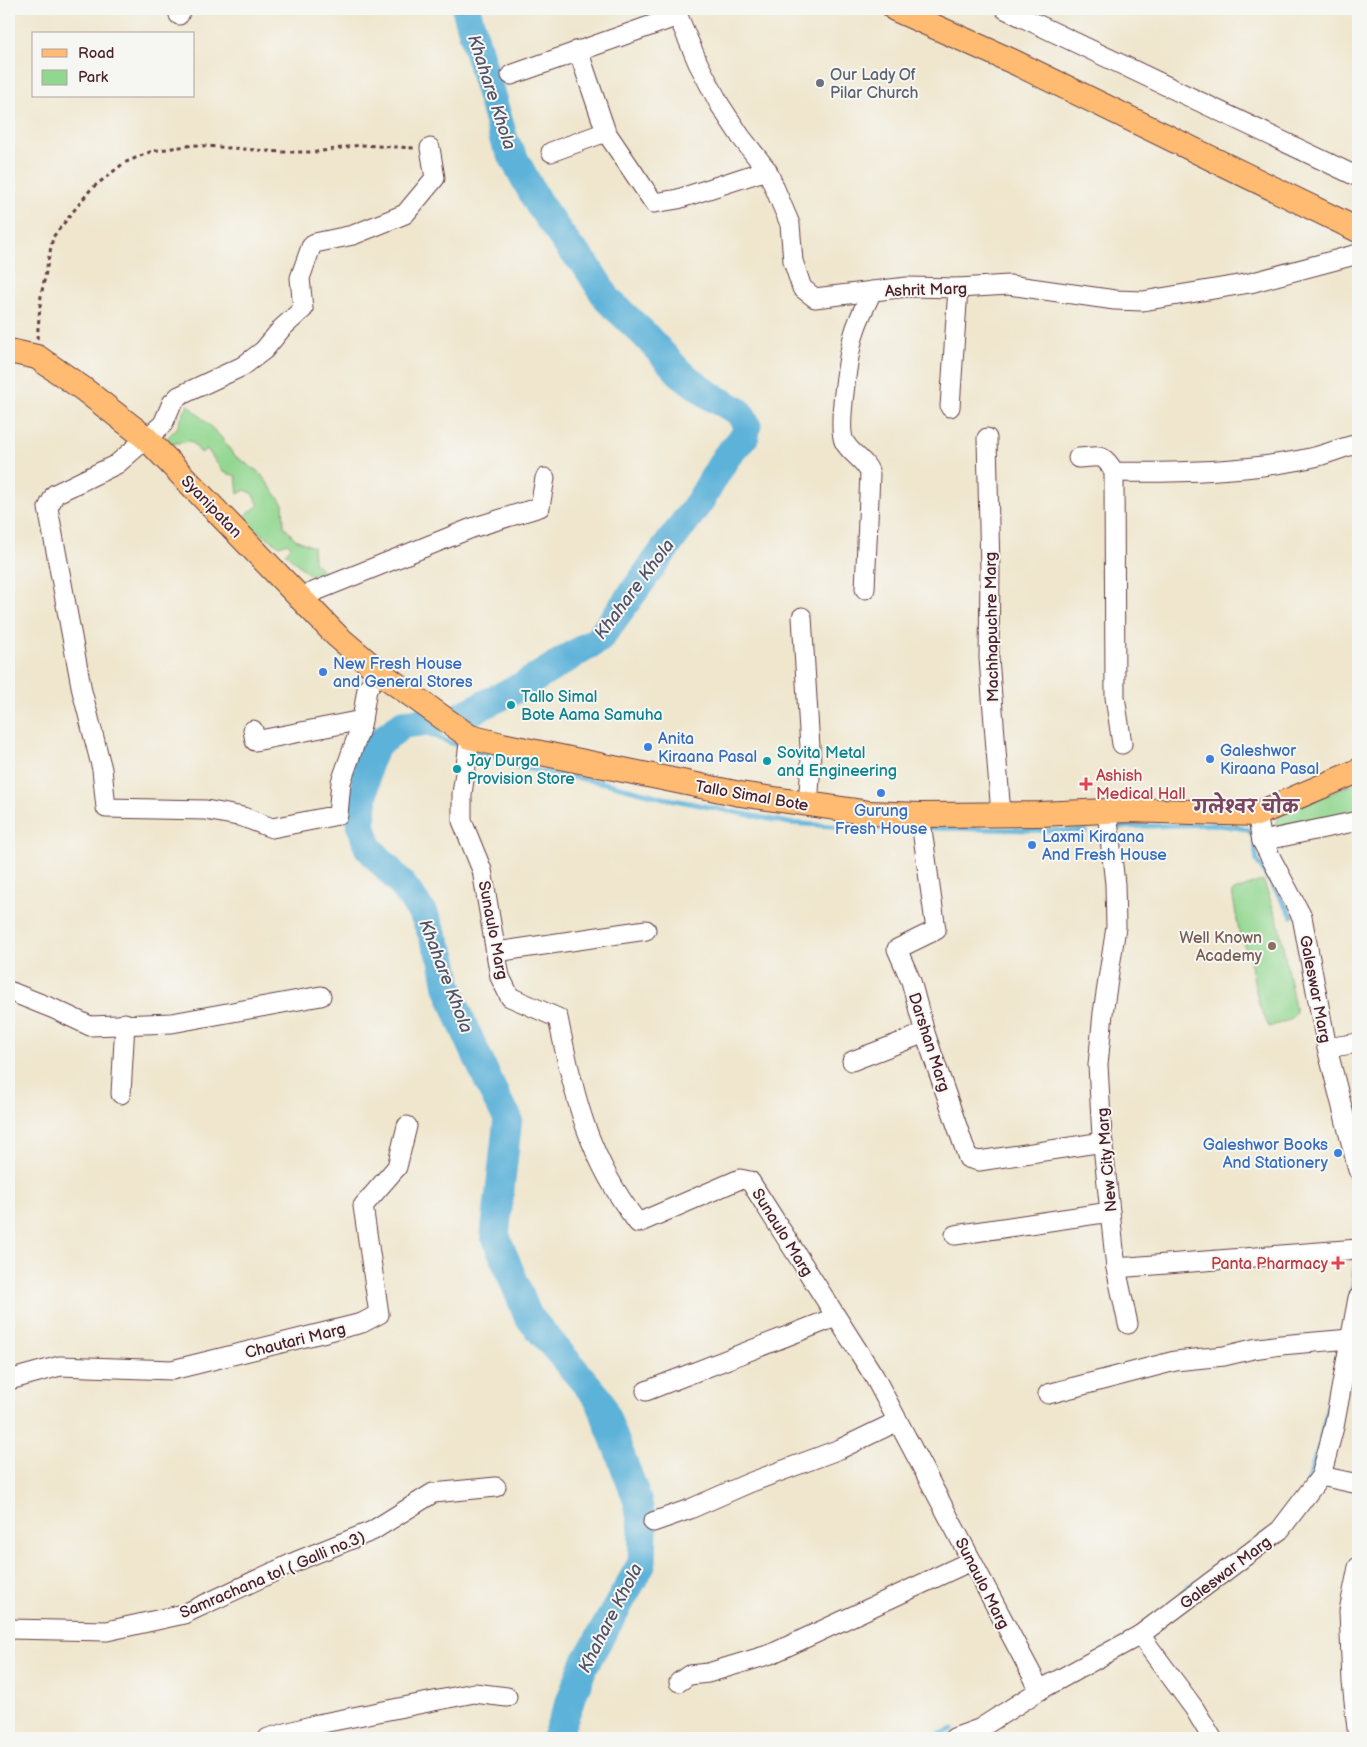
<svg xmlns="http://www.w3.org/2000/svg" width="1367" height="1747" viewBox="0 0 1367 1747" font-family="'Balsamiq Sans','Playpen Sans Deva',sans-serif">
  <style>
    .green { fill: #92d790; stroke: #6e7b5e }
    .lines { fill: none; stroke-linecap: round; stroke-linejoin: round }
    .stream { stroke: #5db2d9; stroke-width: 5 }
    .river { stroke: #5db2d9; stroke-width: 29 }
    .minor-casing { stroke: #633d43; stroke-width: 21 }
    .major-casing { stroke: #633d43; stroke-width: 26 }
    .path { stroke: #633d43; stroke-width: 3; stroke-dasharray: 4 4; stroke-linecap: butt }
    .minor { stroke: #fff; stroke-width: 19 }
    .major { stroke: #febb71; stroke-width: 24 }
    .worship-dot { fill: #6b7280; stroke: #f6f6f2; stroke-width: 2 }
    .shop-dot { fill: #3f7fe0; stroke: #f6f6f2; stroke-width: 2 }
    .culture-dot { fill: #0f9aa8; stroke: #f6f6f2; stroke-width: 2 }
    .health-dot { fill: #e0444e; stroke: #f6f6f2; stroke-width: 2 }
    .education-dot { fill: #8d6e63; stroke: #f6f6f2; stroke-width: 2 }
    .labels { text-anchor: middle; stroke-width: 4; stroke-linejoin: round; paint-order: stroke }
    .worship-label { font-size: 16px; fill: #5b616d; stroke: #f6f6f2; text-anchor: start }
    .street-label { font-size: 16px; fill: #4a1f2b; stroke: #f6f6f2 }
    .shop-label { font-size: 16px; fill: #366cbe; stroke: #f6f6f2; text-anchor: start }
    .culture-label { font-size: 16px; fill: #0d838f; stroke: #f6f6f2; text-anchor: start }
    .health-label { font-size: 16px; fill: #be3a42; stroke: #f6f6f2; text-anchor: start }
    .education-label { font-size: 16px; fill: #785e54; stroke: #f6f6f2; text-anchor: end }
    .water-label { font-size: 18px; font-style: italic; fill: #515268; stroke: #f6f6f2 }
    .neighbourhood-label { font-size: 18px; font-weight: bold; fill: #7a445e; stroke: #f6f6f2 }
  </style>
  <rect width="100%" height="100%" fill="#f6f6f2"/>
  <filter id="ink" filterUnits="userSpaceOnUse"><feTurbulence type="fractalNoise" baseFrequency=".02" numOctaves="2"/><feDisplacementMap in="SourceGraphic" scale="10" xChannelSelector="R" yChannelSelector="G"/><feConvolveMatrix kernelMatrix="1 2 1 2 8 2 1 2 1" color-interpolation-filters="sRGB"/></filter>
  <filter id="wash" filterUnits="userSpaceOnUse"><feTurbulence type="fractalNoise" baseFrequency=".0096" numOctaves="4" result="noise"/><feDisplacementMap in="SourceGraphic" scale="20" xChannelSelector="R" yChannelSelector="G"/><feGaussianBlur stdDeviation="1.12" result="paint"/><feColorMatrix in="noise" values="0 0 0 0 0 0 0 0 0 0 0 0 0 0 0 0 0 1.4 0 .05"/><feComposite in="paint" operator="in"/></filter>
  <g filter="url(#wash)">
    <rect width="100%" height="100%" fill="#efe6cd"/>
    <g class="green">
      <path d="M188,404L220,436L234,455L260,473L283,504L284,526L295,539L313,547L314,562L333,580L320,581V573L314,572L311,576L285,553L291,547L287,543L280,546L240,519L259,505L252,493L245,490L238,494L236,476L223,472L207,449L201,453L191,441L169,444L167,438L177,428Z"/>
      <path d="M1358,782V813L1271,831L1281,814Z"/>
      <path d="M1263,880L1278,921L1296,1013L1289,1020L1269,1027L1259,1005L1250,961L1239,931L1232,892Z"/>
    </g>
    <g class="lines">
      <g class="stream">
        <path d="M403,724L461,747"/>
        <path d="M473,751L503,759L513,766L605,783L664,798L789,823L873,829L912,828"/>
        <path d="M1119,827L1211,824L1247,829L1254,836L1257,861L1292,916"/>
        <path d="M926,828L1086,831"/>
        <path d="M1351,1172L1358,1216"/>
        <path d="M1351,1297L1357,1253"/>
        <path d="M1336,1369L1339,1343"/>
        <path d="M1308,1480L1320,1444L1334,1380"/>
        <path d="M1182,1593L1188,1587L1197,1582"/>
        <path d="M930,1738L953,1729"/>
      </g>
      <path class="river" d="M466,9L504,140L538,203L570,248L586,265L608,300L643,333L680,373L712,397L738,411L747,425L745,436L726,457L700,501L599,639L524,685L457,718L403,724L376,745L367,765L361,824L368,847L401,883L424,915L443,960L448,987L462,1023L497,1100L508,1118L495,1235L528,1316L599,1399L637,1499L643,1528L642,1563L584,1665L556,1738"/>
    </g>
  </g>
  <g filter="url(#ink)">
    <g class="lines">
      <g class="minor-casing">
        <g id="minor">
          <path d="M675,9L698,63L720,105L741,137L767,170L790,224L793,261L802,288L815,298L907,287L958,288L1009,285L1115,300L1143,301L1250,283L1358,254"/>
          <path d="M1005,9L1358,177"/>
          <path d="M179,15L181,9"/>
          <path d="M578,50L606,132L654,203L678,199L767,170"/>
          <path d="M511,75L678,16"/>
          <path d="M551,152L606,132"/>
          <path d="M950,407L958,288"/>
          <path d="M987,438L990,570L989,658L1001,815"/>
          <path d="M1078,458C1099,457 1103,452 1114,472C1174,473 1251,471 1310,458C1326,455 1342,447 1358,444"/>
          <path d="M1114,472L1115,697L1122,744"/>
          <path d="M865,589L870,474C867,461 850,454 844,441C837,426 849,352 854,334C858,319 866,305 872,291"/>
          <path d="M301,597L472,528L540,507L545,478"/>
          <path d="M802,617L811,764L808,805"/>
          <path d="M379,672L367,689L361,726L341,782L338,815L272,828L243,817L206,810L106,808L102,769L82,691L48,508L55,494L117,464L163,424L172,403L179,396L243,366L264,350L282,328L303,309L300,278L311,247L315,243L353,235L405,214L435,178L430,148"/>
          <path d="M253,730L255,741L362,720"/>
          <path d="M470,737L462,794V821L482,870L500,977L510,997L558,1018C574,1097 588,1158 638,1223L740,1179L750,1181L874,1376L1040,1690"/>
          <path d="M1107,811L1115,884L1116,927L1103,1013L1098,1065L1102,1137L1116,1268L1358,1249"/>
          <path d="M1257,814L1262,841L1302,917L1327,1048L1358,1170"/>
          <path d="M920,815L936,930L897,949L911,981L925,1033L968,1158L979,1161L1103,1142"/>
          <path d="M1262,841L1358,821"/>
          <path d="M496,952L646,930"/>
          <path d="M9,991L54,1009L90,1026L172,1023L321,996"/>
          <path d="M1327,1048L1358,1043"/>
          <path d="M852,1061L925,1033"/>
          <path d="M121,1094L125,1023"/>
          <path d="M955,1235L1110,1212"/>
          <path d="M1116,1268L1128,1324"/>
          <path d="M9,1380L60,1366L172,1370L362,1323L379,1314L363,1206L397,1167L407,1126"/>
          <path d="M646,1391L836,1317"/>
          <path d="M1048,1394L1175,1361L1224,1356L1253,1349L1281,1345L1350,1339"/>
          <path d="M1321,1476L1358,1484"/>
          <path d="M653,1522L690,1509L749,1483L840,1449L898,1421"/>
          <path d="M1358,1567L1349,1611L1352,1682L1358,1738"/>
          <path d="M9,1629L107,1631L184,1614L297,1561L372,1531L433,1493L496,1487"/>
          <path d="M1140,1635L1194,1708L1212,1738"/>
          <path d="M679,1682L689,1675L708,1673L771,1654L971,1561"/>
          <path d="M268,1738L318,1724L474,1693L507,1697"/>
          <path d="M954,1738L979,1729L1040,1690L1140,1635L1280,1530L1321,1476L1334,1427L1358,1298"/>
        </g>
      </g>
      <g class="major-casing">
        <g id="major">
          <path d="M895,9L1014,62L1358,230"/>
          <path d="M9,351L37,357L82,388L146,438L337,636L379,672L470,737L502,745L740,794L870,813L920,815L1040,814L1128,810L1257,814L1358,771"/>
        </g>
      </g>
      <path class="path" d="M37,339L41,296L53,237L91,189L124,163L152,151L194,145L280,152H316L360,145L414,148"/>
      <use href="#minor" class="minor"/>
      <use href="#major" class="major"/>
    </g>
  </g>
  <circle class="worship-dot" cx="820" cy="83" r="5"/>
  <g class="shop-dot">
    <circle cx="323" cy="672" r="5"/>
    <circle cx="648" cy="747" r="5"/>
    <circle cx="1210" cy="759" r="5"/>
    <circle cx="881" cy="793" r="5"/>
    <circle cx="1032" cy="845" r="5"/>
    <circle cx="1338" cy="1153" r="5"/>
  </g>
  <g class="culture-dot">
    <circle cx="511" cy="705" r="5"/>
    <circle cx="767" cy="761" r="5"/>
    <circle cx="457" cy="769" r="5"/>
  </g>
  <g class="health-dot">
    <path d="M1083.5 776.5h5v5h5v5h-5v5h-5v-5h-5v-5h5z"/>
    <path d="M1335.5 1255.5h5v5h5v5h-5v5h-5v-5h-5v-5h5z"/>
  </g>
  <circle class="education-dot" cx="1272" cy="946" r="5"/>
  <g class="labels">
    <g class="worship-label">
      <text x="830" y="80">Our Lady Of<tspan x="830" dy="18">Pilar Church</tspan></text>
    </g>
    <g class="street-label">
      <text transform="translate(926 289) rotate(-2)" y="6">Ashrit Marg</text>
      <text transform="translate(212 506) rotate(46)" y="6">Syanipatan</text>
      <text transform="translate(991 627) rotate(-91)" y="6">Machhapuchre Marg</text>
      <text transform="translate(752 795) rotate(10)" y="6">Tallo Simal Bote</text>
      <text transform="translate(494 930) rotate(79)" y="6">Sunaulo Marg</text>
      <text transform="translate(1316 989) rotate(79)" y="6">Galeswar Marg</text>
      <text transform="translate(930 1042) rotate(72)" y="6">Darshan Marg</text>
      <text transform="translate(1106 1160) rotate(-95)" y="6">New City Marg</text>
      <text transform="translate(783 1232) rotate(58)" y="6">Sunaulo Marg</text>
      <text transform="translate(295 1340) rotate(-14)" y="6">Chautari Marg</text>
      <text transform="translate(1225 1572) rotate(-37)" y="6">Galeswar Marg</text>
      <text transform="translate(272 1574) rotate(-23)" y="6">Samrachana tol ( Galli no.3)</text>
      <text transform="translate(983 1583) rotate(63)" y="6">Sunaulo Marg</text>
    </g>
    <g class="shop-label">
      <text x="333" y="669">New Fresh House<tspan x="333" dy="18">and General Stores</tspan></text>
      <text x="658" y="744">Anita<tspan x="658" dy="18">Kiraana Pasal</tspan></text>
      <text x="1220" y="756">Galeshwor<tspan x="1220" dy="18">Kiraana Pasal</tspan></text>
      <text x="881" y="816" text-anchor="middle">Gurung<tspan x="881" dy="18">Fresh House</tspan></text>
      <text x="1042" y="842">Laxmi Kiraana<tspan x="1042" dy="18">And Fresh House</tspan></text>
      <text x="1328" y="1150" text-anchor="end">Galeshwor Books<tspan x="1328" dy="18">And Stationery</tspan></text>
    </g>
    <g class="culture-label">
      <text x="521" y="702">Tallo Simal<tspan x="521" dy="18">Bote Aama Samuha</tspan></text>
      <text x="777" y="758">Sovita Metal<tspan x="777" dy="18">and Engineering</tspan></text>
      <text x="467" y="766">Jay Durga<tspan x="467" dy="18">Provision Store</tspan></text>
    </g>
    <g class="health-label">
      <text x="1096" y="781">Ashish<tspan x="1096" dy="18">Medical Hall</tspan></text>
      <text x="1328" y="1269" text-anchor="end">Panta Pharmacy</text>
    </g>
    <g class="education-label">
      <text x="1262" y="943">Well Known<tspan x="1262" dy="18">Academy</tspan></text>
    </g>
    <g class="water-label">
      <text transform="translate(492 92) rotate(72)" y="6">Khahare Khola</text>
      <text transform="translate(634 589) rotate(-53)" y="6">Khahare Khola</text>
      <text transform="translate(446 976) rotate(69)" y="6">Khahare Khola</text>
      <text transform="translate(610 1618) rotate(-63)" y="6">Khahare Khola</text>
    </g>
    <g class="neighbourhood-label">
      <text x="1246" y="813">गलेश्वर चोक</text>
    </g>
  </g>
  <rect width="1367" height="1747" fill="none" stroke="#f6f6f2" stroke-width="30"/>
  <rect x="32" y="32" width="162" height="65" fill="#f6f6f2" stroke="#b1a0a2"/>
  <rect x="42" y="49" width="25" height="8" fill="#febb71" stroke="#b1a0a2"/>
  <text x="78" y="58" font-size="15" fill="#4a1f2b">Road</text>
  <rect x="42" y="70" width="25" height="15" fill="#92d790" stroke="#b1a0a2"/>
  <text x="78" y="82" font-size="15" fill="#4a1f2b">Park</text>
</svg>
